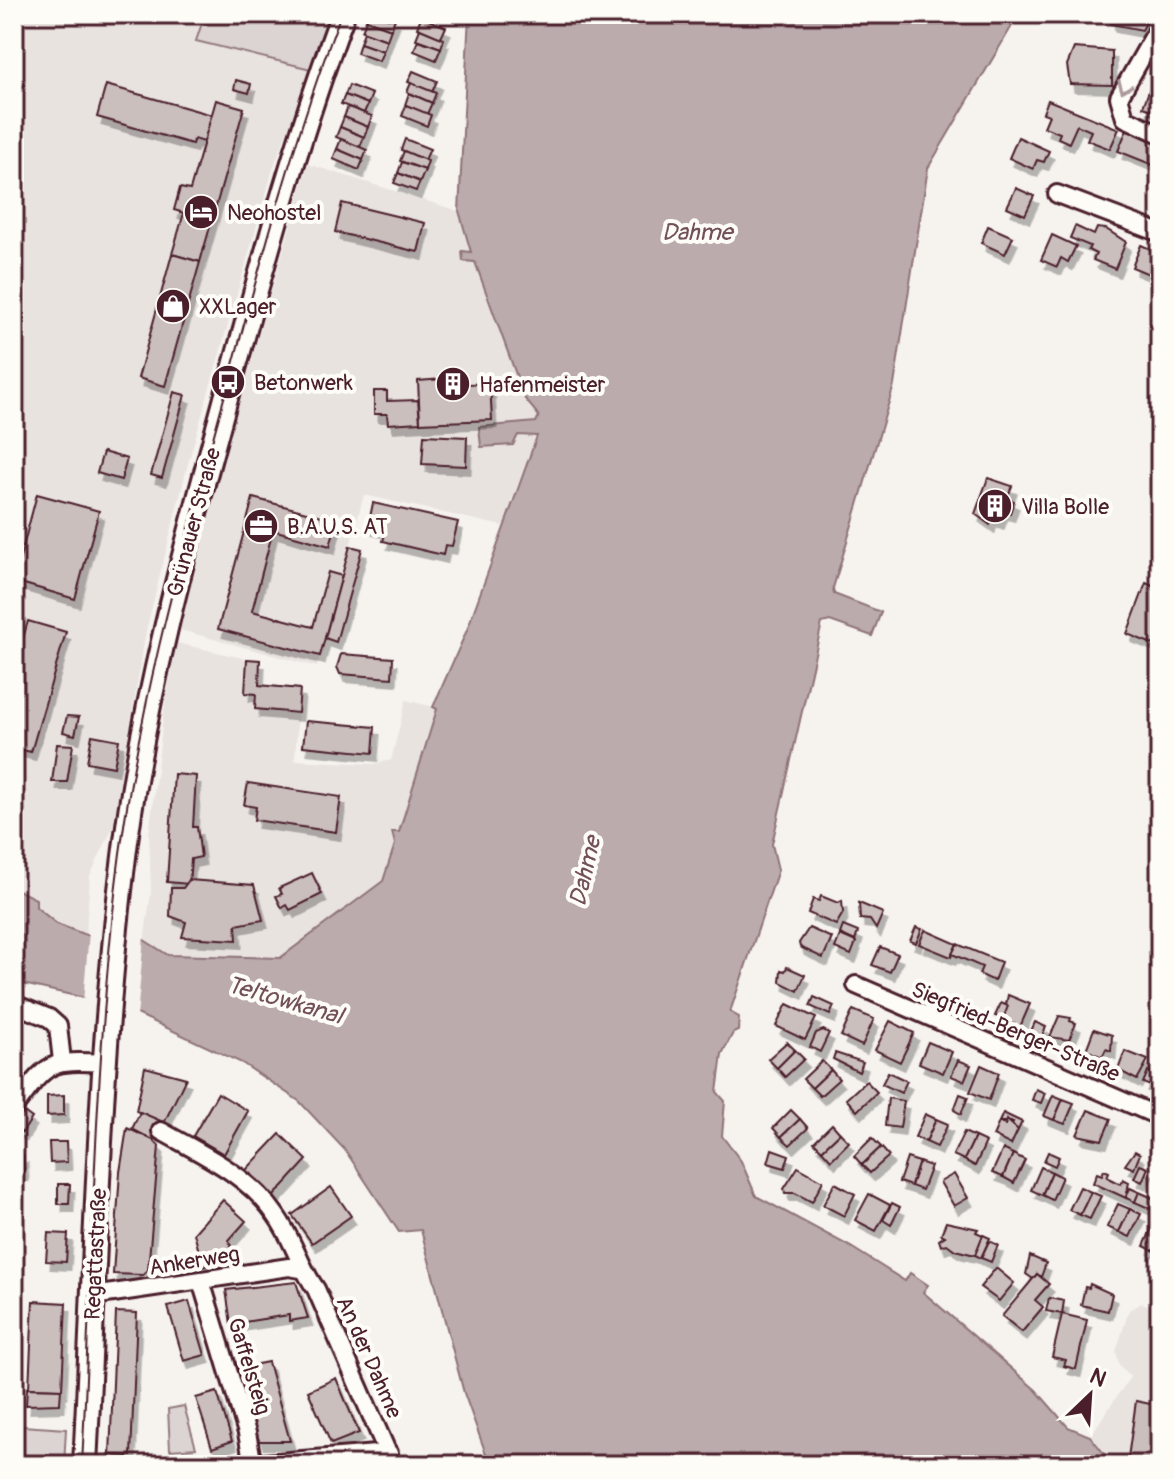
<svg xmlns="http://www.w3.org/2000/svg" width="1174" height="1479" viewBox="0 0 1174 1479" font-family="Pangolin,sans-serif">
  <style>
    .built { fill: #e9e3e0 }
    .green { fill: #dcd4d2; stroke: #937a7e; stroke-width: 2 }
    .water { fill: #bbabac; stroke: #8e7378; stroke-width: 2 }
    .pier { fill: #f6f3ef }
    .building { fill: #cbbfbe; stroke: #4a1f2b; stroke-width: 2; filter: url(#shadow) }
    .lines { fill: none; stroke-linecap: round; stroke-linejoin: round }
    .minor-casing { stroke: #4a1f2b; stroke-width: 22 }
    .secondary-casing { stroke: #4a1f2b; stroke-width: 28 }
    .minor { stroke: #fdfcf7; stroke-width: 16 }
    .secondary { stroke: #fdfcf7; stroke-width: 22 }
    .tram { stroke: #4a1f2b; stroke-width: 2 }
    .oneway { stroke: #ac999b }
    .labels { text-anchor: middle; stroke-width: 8; stroke-linejoin: round; paint-order: stroke }
    .poi-label { font-size: 22px; fill: #4a1f2b; stroke: #fdfcf7; text-anchor: start }
    .street-label { font-size: 22px; fill: #4a1f2b; stroke: #fdfcf7 }
    .water-label { font-size: 24px; font-style: italic; fill: #725058; stroke: #fdfcf7 }
  </style>
  <defs>
    <filter id="shadow"><feDropShadow dx="4.5" dy="8" stdDeviation="0" flood-color="#0004"/></filter>
  </defs>
  <rect width="100%" height="100%" fill="#f6f3ef"/>
  <filter id="ink" filterUnits="userSpaceOnUse"><feTurbulence type="fractalNoise" baseFrequency=".0125" numOctaves="2"/><feDisplacementMap in="SourceGraphic" scale="16" xChannelSelector="R" yChannelSelector="G"/><feConvolveMatrix kernelMatrix="1 2 1 2 8 2 1 2 1" color-interpolation-filters="sRGB"/></filter>
  <g filter="url(#ink)">
    <g class="built">
      <path d="M14,14H205L196,42L311,69L274,166L189,460L146,631L113,827L90,876L86,935L57,924L36,907V899L14,888Z"/>
      <path d="M308,164L459,211L520,385L531,409L539,416L537,422L518,435L537,436L511,502L515,504L502,526L364,495L317,667L180,630L222,463Z"/>
      <path d="M177,643L247,659L245,692L256,694L255,709L298,713L295,760L373,764L391,760L406,700L438,708L383,881L280,958L168,955L144,940L151,893L149,834L165,702Z"/>
      <path d="M1142,1303L1160,1310V1465H1113L1090,1436L1130,1377L1119,1365L1116,1351L1129,1310Z"/>
    </g>
    <g class="green">
      <path d="M205,14H330L311,69L196,41Z"/>
      <path d="M184,1406L196,1448L170,1450L168,1409Z"/>
      <path d="M22,1426L66,1429L64,1465H21Z"/>
    </g>
    <path class="water" d="M469,14H1019L928,168L894,385L833,588L834,594L881,612L872,636L830,621L822,623L772,844L778,870L730,1012L739,1017L738,1031L733,1033L722,1054L717,1092L725,1101L722,1136L741,1161L756,1196L851,1247L905,1281L910,1273L928,1285L923,1292L1036,1390L1068,1427L1090,1436L1113,1465H490L464,1393L421,1230L399,1232L345,1150L299,1101L242,1063L120,1006L14,982V888L36,899V907L57,924L86,935L144,940L168,955L280,958L383,881L395,844L392,832H399L437,709L433,707L467,630L537,436L518,435L513,445L481,447L479,427L536,422L539,416L525,399L475,262L463,261L462,251L471,252L459,211Z"/>
    <path class="pier" d="M89,932L144,936L137,1018L83,1002Z"/>
    <g class="building">
      <path d="M369,14L395,19L391,29L366,20Z"/>
      <path d="M1110,14H1151L1142,30L1111,24Z"/>
      <path d="M421,17L446,27L441,38L417,28Z"/>
      <path d="M366,20L391,29L387,40L362,31Z"/>
      <path d="M420,29L444,39L441,48L416,39Z"/>
      <path d="M364,32L387,40L383,51L360,43Z"/>
      <path d="M418,40L441,48L436,60L414,51Z"/>
      <path d="M360,43L383,51L379,61L357,53Z"/>
      <path d="M1074,48L1112,51V85L1070,84L1067,65Z"/>
      <path d="M1157,69L1160,71V113L1143,107Z"/>
      <path d="M413,71L437,81L432,92L408,82Z"/>
      <path d="M236,80L251,84L249,93L234,89Z"/>
      <path d="M411,83L436,93L432,103L407,92Z"/>
      <path d="M106,85L212,115L204,142L194,139L192,144L97,117Z"/>
      <path d="M349,85L372,94L368,104L345,95Z"/>
      <path d="M409,93L432,103L427,114L405,105Z"/>
      <path d="M345,95L368,104L364,113L341,104Z"/>
      <path d="M216,100L244,108L200,262L172,254L184,213L174,210L180,188L190,190Z"/>
      <path d="M1048,100L1119,129L1110,149L1087,140L1091,131L1077,125L1069,143L1058,138L1060,133L1044,127L1049,115L1043,113Z"/>
      <path d="M406,105L431,115L427,126L402,116Z"/>
      <path d="M348,107L372,116L368,127L344,117Z"/>
      <path d="M344,117L368,127L364,137L340,127Z"/>
      <path d="M340,127L364,137L360,147L336,137Z"/>
      <path d="M1127,129L1160,142L1158,167L1118,151Z"/>
      <path d="M1018,137L1049,151L1044,162L1037,160L1033,169L1009,158Z"/>
      <path d="M341,139L367,150L363,160L337,149Z"/>
      <path d="M405,139L430,149L425,160L401,150Z"/>
      <path d="M337,149L363,160L359,170L333,159Z"/>
      <path d="M404,151L428,161L425,170L400,161Z"/>
      <path d="M402,162L425,170L420,182L398,173Z"/>
      <path d="M398,173L420,182L416,191L394,183Z"/>
      <path d="M1016,188L1034,196L1025,215L1007,207Z"/>
      <path d="M342,203L425,223L418,252L335,232Z"/>
      <path d="M988,226L1013,237L1005,254L981,243Z"/>
      <path d="M1075,226L1094,235L1097,228L1106,229L1126,242L1115,269L1093,260L1096,254L1088,250L1090,246L1070,238Z"/>
      <path d="M1052,235L1076,246L1068,262L1061,258L1057,267L1041,260Z"/>
      <path d="M1141,245L1160,253L1156,277L1132,267Z"/>
      <path d="M172,254L200,262L165,386L138,378Z"/>
      <path d="M443,379L444,385L490,383L492,420L420,423L418,381Z"/>
      <path d="M374,391H387V401L418,400L420,422L388,424L387,414H374Z"/>
      <path d="M174,392L185,395L162,478L151,475Z"/>
      <path d="M424,435L467,437L466,466L422,464Z"/>
      <path d="M103,452L127,459L121,480L97,473Z"/>
      <path d="M988,478L1012,486L1007,498L1014,501L1010,513L1003,511L999,522L992,519L990,525L975,514Z"/>
      <path d="M37,494L99,511L75,599L14,581Z"/>
      <path d="M253,498L337,520L330,546L273,530L252,611L313,627L328,572L342,576L320,656L218,629Z"/>
      <path d="M373,503L458,522L452,546L445,545L443,555L383,541L386,531L368,527Z"/>
      <path d="M350,546L362,549L336,642L325,638Z"/>
      <path d="M1146,583L1160,589V647L1127,634Z"/>
      <path d="M28,621L66,632L31,752L14,748V669Z"/>
      <path d="M341,654L393,658L392,678L340,674L337,667Z"/>
      <path d="M247,659L260,660L259,685L300,689L298,713L255,709L256,694L245,693Z"/>
      <path d="M67,716L79,717L75,735L63,732Z"/>
      <path d="M306,721L375,727L373,753L303,746Z"/>
      <path d="M92,735L119,740L114,767L87,762Z"/>
      <path d="M57,744L73,745L67,782H52Z"/>
      <path d="M174,774L196,776L193,827H197L201,857L191,859L189,884L167,882Z"/>
      <path d="M248,783L341,797L336,832L254,820L256,807L244,805Z"/>
      <path d="M312,873L322,894L290,910L287,905L282,908L276,896L282,894L279,888Z"/>
      <path d="M189,880L254,885L263,920L236,925L237,940L182,937L186,922L170,916L171,888H183Z"/>
      <path d="M821,896L838,903L842,901L843,913L836,925L808,913L813,899L819,901Z"/>
      <path d="M859,903L883,913L876,929L870,920L860,919Z"/>
      <path d="M843,926L858,932L855,941L840,934Z"/>
      <path d="M916,927L922,929L916,943L910,941Z"/>
      <path d="M809,928L832,938L823,958L800,947L799,943Z"/>
      <path d="M925,930L957,944L951,957L919,944Z"/>
      <path d="M840,935L856,942L851,955L835,948Z"/>
      <path d="M957,944L1001,962L994,981L979,974L982,967L952,954Z"/>
      <path d="M880,947L898,954L890,972L872,965Z"/>
      <path d="M787,967L805,975L798,991L780,982L781,970L785,971Z"/>
      <path d="M1008,995L1030,1004L1020,1027L1014,1024L1009,1027L1011,1023L1003,1019Z"/>
      <path d="M814,997L834,1006L830,1015L810,1006Z"/>
      <path d="M1001,1003L1008,1006L1003,1019L995,1016Z"/>
      <path d="M787,1004L816,1018L805,1040L776,1026Z"/>
      <path d="M853,1010L874,1019L862,1046L841,1036Z"/>
      <path d="M1059,1016L1071,1018L1070,1021L1076,1023L1069,1040L1050,1037Z"/>
      <path d="M890,1021L914,1033L900,1062L875,1050Z"/>
      <path d="M1035,1022L1046,1027L1039,1042L1028,1038Z"/>
      <path d="M1094,1029L1112,1035L1111,1051L1106,1049L1102,1057L1086,1050Z"/>
      <path d="M823,1030L829,1033L820,1052L810,1047L816,1033Z"/>
      <path d="M787,1042L795,1050L777,1068L768,1059Z"/>
      <path d="M928,1042L952,1052L943,1073L919,1063Z"/>
      <path d="M795,1050L804,1059L785,1077L777,1068Z"/>
      <path d="M1125,1051L1148,1060L1137,1080L1118,1070Z"/>
      <path d="M835,1053L863,1062L859,1072L833,1059Z"/>
      <path d="M958,1060L971,1065L964,1081L951,1076Z"/>
      <path d="M822,1061L831,1070L812,1088L803,1079Z"/>
      <path d="M981,1065L999,1073L989,1100L970,1092Z"/>
      <path d="M145,1067L186,1078L164,1123L136,1111Z"/>
      <path d="M831,1070L839,1079L820,1096L812,1088Z"/>
      <path d="M1148,1071L1154,1074L1150,1086L1143,1083Z"/>
      <path d="M888,1072L907,1081L901,1093L882,1084Z"/>
      <path d="M866,1081L877,1092L857,1111L846,1099Z"/>
      <path d="M1036,1089L1045,1093L1041,1103L1032,1100Z"/>
      <path d="M218,1093L248,1111L224,1154L193,1136Z"/>
      <path d="M960,1094L968,1097L961,1114L954,1110Z"/>
      <path d="M64,1095V1115L47,1116V1096Z"/>
      <path d="M1053,1095L1063,1099L1054,1120L1044,1116Z"/>
      <path d="M888,1098L904,1101L900,1128L885,1126Z"/>
      <path d="M1063,1099L1074,1103L1065,1124L1054,1120Z"/>
      <path d="M791,1110L800,1119L781,1137L773,1128Z"/>
      <path d="M1088,1110L1111,1119L1102,1140L1077,1135Z"/>
      <path d="M24,1112L32,1118L22,1133L14,1127Z"/>
      <path d="M140,1112L161,1121L153,1140L132,1129Z"/>
      <path d="M1003,1113L1022,1122L1018,1130L1011,1127L1013,1122H999Z"/>
      <path d="M925,1114L936,1119L926,1142L915,1137Z"/>
      <path d="M800,1119L808,1128L790,1145L781,1137Z"/>
      <path d="M936,1119L948,1124L937,1147L926,1142Z"/>
      <path d="M1007,1120L1018,1130L1011,1145L993,1136L999,1122L1005,1125Z"/>
      <path d="M832,1124L840,1133L822,1150L814,1142Z"/>
      <path d="M127,1128L153,1140L159,1146L148,1270L143,1275L113,1274L120,1172Z"/>
      <path d="M964,1132L975,1137L964,1160L953,1155Z"/>
      <path d="M840,1133L849,1142L831,1160L822,1150Z"/>
      <path d="M280,1134L307,1160L273,1197L245,1171Z"/>
      <path d="M975,1137L986,1142L975,1166L964,1160Z"/>
      <path d="M872,1138L881,1147L862,1165L854,1156Z"/>
      <path d="M49,1142H66L67,1162L50,1163Z"/>
      <path d="M881,1147L889,1156L870,1173L862,1165Z"/>
      <path d="M772,1149L789,1155L785,1168L768,1163Z"/>
      <path d="M1003,1149L1013,1154L1003,1177L992,1173Z"/>
      <path d="M1135,1151L1140,1154L1134,1169L1125,1165Z"/>
      <path d="M1048,1152L1059,1157L1055,1166L1044,1161Z"/>
      <path d="M1013,1154L1025,1160L1014,1183L1003,1177Z"/>
      <path d="M23,1155L24,1173L14,1174V1156Z"/>
      <path d="M907,1158L919,1162L911,1186L899,1182Z"/>
      <path d="M919,1162L931,1166L922,1190L911,1186Z"/>
      <path d="M1140,1165L1148,1168L1142,1182L1134,1178Z"/>
      <path d="M798,1167L823,1181L812,1202L795,1193H785L784,1189Z"/>
      <path d="M1041,1167L1052,1172L1042,1195L1031,1190Z"/>
      <path d="M1104,1170L1109,1172L1107,1177L1121,1184L1123,1179L1129,1182L1126,1198L1093,1183L1097,1173L1102,1175Z"/>
      <path d="M1052,1172L1062,1177L1052,1200L1042,1195Z"/>
      <path d="M954,1174L968,1198L954,1206L940,1182Z"/>
      <path d="M835,1183L855,1194L844,1216L823,1205Z"/>
      <path d="M58,1184H70L69,1204H58Z"/>
      <path d="M331,1187L351,1216L312,1243L292,1215Z"/>
      <path d="M1080,1187L1091,1192L1080,1215L1069,1210Z"/>
      <path d="M1130,1188L1139,1192L1135,1202L1126,1198Z"/>
      <path d="M1091,1192L1101,1196L1090,1219L1080,1215Z"/>
      <path d="M1139,1192L1160,1201V1213L1135,1202Z"/>
      <path d="M869,1194L890,1205L876,1231L855,1220Z"/>
      <path d="M223,1200L246,1221L229,1240L234,1257L203,1267L194,1233Z"/>
      <path d="M892,1203L900,1207L891,1225L883,1220Z"/>
      <path d="M1118,1204L1130,1209L1119,1232L1107,1227Z"/>
      <path d="M1130,1209L1141,1214L1130,1237L1119,1232Z"/>
      <path d="M1155,1221L1160,1223L1158,1253L1144,1246Z"/>
      <path d="M946,1222L978,1229L976,1232L983,1235L975,1255L955,1250L947,1244L941,1246L939,1240L945,1236L941,1234Z"/>
      <path d="M48,1233L68,1234L66,1262L46,1261Z"/>
      <path d="M983,1235L990,1238L981,1258L975,1255Z"/>
      <path d="M989,1241L998,1245L991,1262L981,1258Z"/>
      <path d="M14,1247L20,1282L14,1283Z"/>
      <path d="M1030,1256L1046,1263L1041,1277L1037,1274L1033,1279L1026,1274Z"/>
      <path d="M996,1268L1014,1283L999,1301L980,1287Z"/>
      <path d="M1037,1274L1049,1284L1035,1300L1043,1307L1022,1332L1002,1316Z"/>
      <path d="M296,1282L308,1318L289,1321V1315L231,1324L226,1290Z"/>
      <path d="M1090,1284L1112,1294L1108,1311L1081,1305L1085,1287L1089,1288Z"/>
      <path d="M1049,1298L1064,1301L1062,1314L1046,1311Z"/>
      <path d="M33,1301L66,1303L62,1389L29,1388Z"/>
      <path d="M189,1301L205,1355L184,1361L168,1307Z"/>
      <path d="M116,1312L137,1313L131,1456L110,1455Z"/>
      <path d="M1062,1314L1087,1320L1076,1369L1064,1366L1066,1360L1052,1357Z"/>
      <path d="M268,1362L290,1441H259L238,1368Z"/>
      <path d="M336,1378L359,1433L331,1444L308,1391Z"/>
      <path d="M27,1388L61,1389L60,1404L26,1405Z"/>
      <path d="M217,1392L232,1441L212,1448L196,1398Z"/>
      <path d="M1136,1401L1160,1406V1465H1127Z"/>
    </g>
    <g class="lines">
      <g class="minor-casing">
        <g id="minor">
          <path d="M1160,25L1119,97L1125,118L1160,134"/>
          <path d="M1057,194L1160,233"/>
          <path d="M856,985L1160,1117"/>
          <path d="M14,1004L49,1018L58,1026L62,1061"/>
          <path d="M14,1108C48,1062 47,1060 105,1063"/>
          <path d="M161,1131C202,1154 248,1175 275,1214C293,1238 299,1266 316,1289L393,1465"/>
          <path d="M201,1281L247,1433L253,1465"/>
          <path d="M93,1296L289,1267L301,1269"/>
          <path d="M240,1465L389,1453"/>
        </g>
      </g>
      <g class="secondary-casing">
        <path id="secondary" d="M85,1465C96,1252 99,1038 128,826C148,681 188,539 226,398C262,269 296,140 343,14"/>
      </g>
      <use href="#minor" class="minor"/>
      <use href="#secondary" class="secondary"/>
      <path class="tram" d="M82,1465C92,1272 94,1077 116,885C135,720 180,558 224,398C259,269 293,139 341,14"/>
    </g>
    <defs><path id="oneway-chevron" d="M-2-3.5L2.5 0L-2 3.5" fill="none" stroke-width="1.6" stroke-linecap="round" stroke-linejoin="round" transform="scale(2)"/></defs>
    <use class="oneway" href="#oneway-chevron" transform="translate(1124 87) rotate(111)"/>
  </g>
  <defs>
    <g id="hotel-disc" transform="scale(1.8)"><circle r="9.5" fill="#4a1f2b" stroke="#fdfcf7"/><path d="M-6-4.5h1.5V1H6V5H4.5V3h-9V5H-6ZM-4 0a1.8 1.8 0 1 1 3.6 0ZM.5 0V-2.5h3Q6-2.5 6 0Z" fill="#fff"/></g>
    <g id="shop-disc" transform="scale(1.8)"><circle r="9.5" fill="#4a1f2b" stroke="#fdfcf7"/><path d="M-5-2.5h2.3a2.7 3.5 0 0 1 5.4 0H5L5.5 6h-11ZM-1.5-2.5h3a1.5 2.3 0 0 0-3 0Z" fill="#fff"/></g>
    <g id="bus-disc" transform="scale(1.8)"><circle r="9.5" fill="#4a1f2b" stroke="#fdfcf7"/><path d="M-5-6H5V4H4V6H2V4H-2V6H-4V4H-5ZM-3.5-4V0h7V-4ZM-3.5 1.2v1.5H-2V1.2ZM2 1.2v1.5H3.5V1.2Z" fill="#fff"/></g>
    <g id="building-disc" transform="scale(1.8)"><circle r="9.5" fill="#4a1f2b" stroke="#fdfcf7"/><path d="M-4-6H4V6H1V3H-1V6H-4ZM-2.5-4.3h1.7v1.8h-1.7ZM.8-4.3h1.7v1.8H.8ZM-2.5-1h1.7V.8h-1.7ZM.8-1h1.7V.8H.8Z" fill="#fff"/></g>
    <g id="office-disc" transform="scale(1.8)"><circle r="9.5" fill="#4a1f2b" stroke="#fdfcf7"/><path d="M-6-3h4V-5.5h4V-3h4V5H-6ZM-1-4.5V-3h2v-1.5ZM-6 0V1H6V0Z" fill="#fff"/></g>
  </defs>
  <g fill-rule="evenodd">
    <use href="#hotel-disc" x="201" y="212"/>
    <use href="#shop-disc" x="173" y="306"/>
    <use href="#bus-disc" x="228" y="382"/>
    <use href="#building-disc" x="453" y="384"/>
    <use href="#building-disc" x="995" y="506"/>
    <use href="#office-disc" x="261" y="526"/>
  </g>
  <g class="labels">
    <g class="poi-label">
      <text x="227" y="220">Neohostel</text>
      <text x="199" y="314">XXLager</text>
      <text x="254" y="390">Betonwerk</text>
      <text x="479" y="392">Hafenmeister</text>
      <text x="1021" y="514">Villa Bolle</text>
      <text x="287" y="534">B.A.U.S. AT</text>
    </g>
    <g class="street-label">
      <text transform="translate(193 522) rotate(-75)" y="8">Grünauer Straße</text>
      <text transform="translate(1016 1031) rotate(23)" y="8">Siegfried-Berger-Straße</text>
      <text transform="translate(95 1254) rotate(-87)" y="8">Regattastraße</text>
      <text transform="translate(194 1260) rotate(-9)" y="8">Ankerweg</text>
      <text transform="translate(370 1357) rotate(66)" y="8">An der Dahme</text>
      <text transform="translate(250 1366) rotate(73)" y="8">Gaffelsteig</text>
    </g>
    <g class="water-label">
      <text x="697" y="240">Dahme</text>
      <text transform="translate(585 871) rotate(-77)" y="8">Dahme</text>
      <text transform="translate(285 1000) rotate(16)" y="8">Teltowkanal</text>
    </g>
  </g>
  <rect width="1174" height="1479" fill="none" stroke="#fdfcf7" stroke-width="48"/>
  <rect x="24" y="24" width="1126" height="1431" fill="none" stroke="#4a1f2b" stroke-width="3" filter="url(#ink)"/>
  <g transform="translate(1090 1395) rotate(25)" stroke="#fdfcf7" stroke-width="6" paint-order="stroke">
  <path d="M0-6L14 30L0 20L-14 30Z" fill="#4a1f2b"/>
  <text y="-12" font-size="22" font-weight="bold" text-anchor="middle" fill="#4a1f2b">N</text>
  </g>
</svg>
